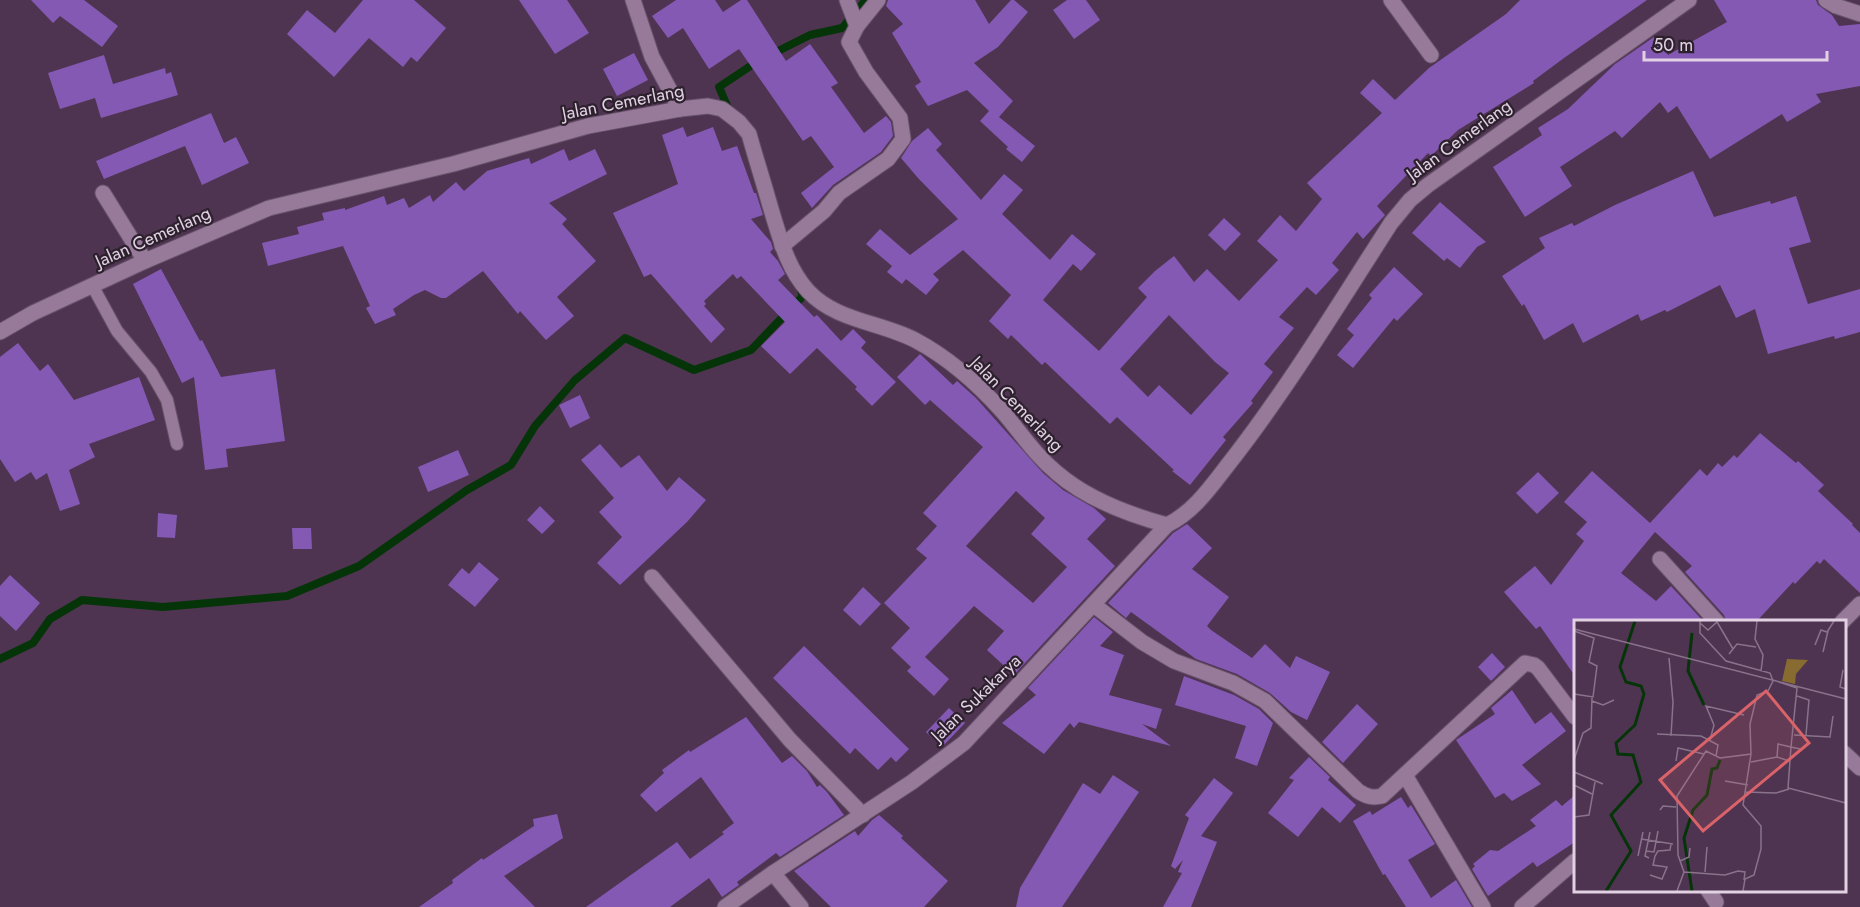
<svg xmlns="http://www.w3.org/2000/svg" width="1860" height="907" viewBox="0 0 1860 907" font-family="Jost,sans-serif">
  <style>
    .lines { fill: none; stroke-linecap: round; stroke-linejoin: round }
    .stream { stroke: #063409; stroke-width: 8 }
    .building { fill: #8459b4; fill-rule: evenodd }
    .lane-casing { stroke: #68526a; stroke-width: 14 }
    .street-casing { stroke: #68526a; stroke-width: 17 }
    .lane { stroke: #97799a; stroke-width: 12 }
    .street { stroke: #97799a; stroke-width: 15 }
    .labels { text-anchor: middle; stroke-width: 4.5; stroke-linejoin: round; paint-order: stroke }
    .street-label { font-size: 18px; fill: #e1d1e3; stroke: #2d212e }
    .inset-river { fill: none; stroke: #063409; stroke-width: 3 }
    .inset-road { fill: none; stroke: #89738b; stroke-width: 1.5 }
    .view { fill: #da6369; fill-opacity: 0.15; stroke: #da6369; stroke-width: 3 }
    .inset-edge { fill: none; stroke: #e1d1e3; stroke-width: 3 }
  </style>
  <rect width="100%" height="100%" fill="#4f3451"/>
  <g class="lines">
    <g class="stream">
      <path d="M772,54L810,35L842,28L866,0"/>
      <path d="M729,110L719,87L758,61"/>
      <path d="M0,659L33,643L50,619L82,600L163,607L287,596L359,566L467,490L511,465L535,426L575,380L625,338L694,370L751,350L803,296L800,288"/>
    </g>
  </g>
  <g class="building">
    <path d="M31,0H84L118,26L102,47L60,16L53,23Z"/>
    <path d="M363,0H414L446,28L417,62L411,57L403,67L369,38L334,77L287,34L307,10L335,33Z"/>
    <path d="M519,0H567L589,33L555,54Z"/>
    <path d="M676,0H715L723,12L741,0H747L786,61L810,44L838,83L831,87L864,133L886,116L891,122L893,136L881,152L833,185L812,208L801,193L834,167L811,136L803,141L739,49L709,69L683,28L668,38L652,16Z"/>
    <path d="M888,0H975L989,24L1011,0H1014L1028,12L998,47L974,63L1013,101L999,117L1035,146L1022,162L1006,149L1008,147L980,121L989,111L967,90L928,106L915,86L921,82L892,33L903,24L886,6Z"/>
    <path d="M1067,0H1086L1100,20L1074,39L1053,10Z"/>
    <path d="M1520,0H1647L1564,58L1533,81L1534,83L1458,130L1431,156L1428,153L1377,206L1385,215L1363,239L1357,232L1332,263L1339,270L1316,295L1307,287L1279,317L1294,328L1264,364L1273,372L1251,401L1253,403L1223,437L1226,440L1190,485L1172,471L1174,470L1117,417L1110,424L1045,362L1042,365L1011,335L1008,339L989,321L1011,295L963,250L933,274L939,280L926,295L906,279L902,284L887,272L892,266L866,244L880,229L910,255L958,219L918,178L901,158L912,141L928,128L942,144L936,150L981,200L1004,174L1023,190L1002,214L1050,260L1072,234L1096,254L1081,271L1073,264L1043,300L1099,351L1147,297L1138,288L1155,271L1174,256L1194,282L1207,269L1239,301L1278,260L1257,241L1280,215L1296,231L1322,199L1307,183L1382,113L1360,93L1373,79L1395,100L1429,68L1506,14ZM1169,315L1215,362L1229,373L1191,415L1159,385L1148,397L1120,369Z"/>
    <path d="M1714,0H1816L1818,5L1832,15L1839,26L1860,24V86L1816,94L1821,102L1787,122L1782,114L1710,159L1677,106L1668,113L1660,102L1622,138L1615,131L1560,167L1572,186L1525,217L1493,167L1542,135L1538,128L1568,109L1615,64L1654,37L1668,55L1727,22Z"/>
    <path d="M634,53L648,80L617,96L603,69Z"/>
    <path d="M104,55L113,84L165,68L166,74L171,72L178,95L101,118L95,98L60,109L48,73Z"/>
    <path d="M211,113L224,143L236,137L249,163L202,185L185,146L104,179L96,161Z"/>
    <path d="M683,127L687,137L713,127L722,151L737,146L754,193H756L763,215L751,219L771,242L773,249L770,252L778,261L785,274L778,280L814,317L817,315L841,341L853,329L866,342L861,348L896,382L872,406L855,389L857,387L817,348L790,374L761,346L785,322L741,276L737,279L733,274L704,301L706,304L704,306L725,329L711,343L651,274L644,277L613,213L678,184L662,135Z"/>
    <path d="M564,149L569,161L595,149L607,174L549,203L567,219L562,224L596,261L557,297L574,316L546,340L520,311L518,314L483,271L446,298H441L425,290L414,295L393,309L396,315L375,324L366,308L370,306L343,246L268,266L262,243L299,234L297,227L324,220L322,213L345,208V210L384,196L387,205L404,198L409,208L430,195L433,202L456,182L464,191L487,171L529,158L531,164Z"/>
    <path d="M1693,171L1714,217L1770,201L1771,204L1796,196L1811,242L1789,248L1808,304L1860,289V332L1835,339L1834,336L1768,354L1755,309L1736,318L1720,285L1667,312L1665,310L1641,321L1638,314L1583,343L1573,323L1544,340L1524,304L1522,306L1502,276L1545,248L1539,238L1572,223L1574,226L1615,205Z"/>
    <path d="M1440,202L1486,242L1477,247L1460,268L1447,258L1444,261L1412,233Z"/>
    <path d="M1224,218L1241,234L1225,251L1208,235Z"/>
    <path d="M1394,267L1423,294L1397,321L1394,318L1353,368L1337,355L1354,335L1347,329L1372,298L1369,295Z"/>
    <path d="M161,269L200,341L202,340L221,377L275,369L285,441L226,449L228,467L205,470L194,377L182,383L133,284Z"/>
    <path d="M18,343L40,371L48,364L74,400L139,377L155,420L89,444L95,457L69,470L80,504L60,511L47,473L36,480L31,472L15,482L0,459V357Z"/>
    <path d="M920,354L953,385L957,381L976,398L1043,473L1063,490L1094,508L1106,519L1087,539L1115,566L1014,675L987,650L1004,631L974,606L925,657L949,679L934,696L907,671L911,667L891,648L910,628L884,603L927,558L916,549L937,526L923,513L983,447L930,400L925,405L897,377ZM1016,491L1045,518L1031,534L1067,567L1033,603L966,546Z"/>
    <path d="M580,395L590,418L570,428L559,405Z"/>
    <path d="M1760,433L1796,463L1798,461L1824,485L1818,491L1853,524L1852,525L1860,533V593L1824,559L1820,564L1817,561L1795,584L1793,582L1756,622H1726L1724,615L1685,572L1692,566L1655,532L1621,573L1656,601L1671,586L1704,622H1575V676L1540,626L1536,629L1504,592L1535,566L1551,585L1584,541L1576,534L1587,522L1564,502L1592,471L1650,523L1700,469L1707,476L1718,463L1722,467L1734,455L1737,458Z"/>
    <path d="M600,444L621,468L639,455L667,491L679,477L706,500L687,522L620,585L597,563L622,537L599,512L614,498L581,460Z"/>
    <path d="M458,450L469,475L428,492L418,467Z"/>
    <path d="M1538,472L1559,493L1537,514L1516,493Z"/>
    <path d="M540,506L555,521L542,534L527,520Z"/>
    <path d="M158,513L177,515L175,538L157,537Z"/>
    <path d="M1187,524L1212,548L1192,569L1229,597L1207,626L1211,630L1252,658L1265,644L1290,668L1296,656L1330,672L1307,720L1291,712L1270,693L1237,674L1196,659L1131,612L1126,618L1108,603L1173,533Z"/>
    <path d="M292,528H311L312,549H293Z"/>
    <path d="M479,562L499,579L475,607L448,585L462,568L469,574Z"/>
    <path d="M10,575L40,603L16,631L0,616V586Z"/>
    <path d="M863,587L881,604L860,626L843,610Z"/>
    <path d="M1094,617L1113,632L1100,646L1124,655L1109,695L1162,709L1156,729L1142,724L1171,746L1079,722L1074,728L1070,723L1044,754L1002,723L1036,695L1028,688Z"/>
    <path d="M804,646L909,749L896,762L891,757L878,770L855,748L850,754L773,678Z"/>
    <path d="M1492,653L1505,667L1491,681L1478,667Z"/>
    <path d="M1184,676L1234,695L1259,709L1273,723L1257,766L1235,758L1246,726L1175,705Z"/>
    <path d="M1512,690L1535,724L1551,712L1566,731L1522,765L1541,784L1512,801L1504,793L1495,798L1456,740L1495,714L1491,708Z"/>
    <path d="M1357,704L1378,724L1343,763L1322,742Z"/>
    <path d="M949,708L965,723L942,747L926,732Z"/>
    <path d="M746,717L782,763L792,756L807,771L817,787L820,785L827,792L844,815L780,857L776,853L737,882L739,885L722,897L709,878L670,907H586L677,842L690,859L724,834L722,832L734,823L701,777L656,812L640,795L664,773L662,770L689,750L690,752Z"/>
    <path d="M1309,757L1330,777L1328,780L1356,805L1340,823L1322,807L1298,837L1268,813L1294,780L1289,778Z"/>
    <path d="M1113,775L1139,792L1062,907H1016L1020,888L1083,783L1100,794Z"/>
    <path d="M1214,778L1233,793L1201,836L1217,842L1191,907H1163L1182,873L1178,872L1183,860L1175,869L1171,866L1189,818L1185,815Z"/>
    <path d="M1575,795V842L1537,867L1533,862L1488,896L1472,869L1475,866L1473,864L1490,850L1498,851L1536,826L1530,820L1556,800L1562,806Z"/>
    <path d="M1401,797L1408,808L1411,805L1435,844L1408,860L1431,898L1456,880L1472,907H1406L1385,874L1383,875L1353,821L1370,811L1372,815Z"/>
    <path d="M557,814L563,838L504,876L535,907H419L453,883L452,880L482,858L483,860L534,826L533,819Z"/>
    <path d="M879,815L903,836L901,838L948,881L924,907H831L794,871L855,831L858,836L872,820Z"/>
  </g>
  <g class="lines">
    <g class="lane-casing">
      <path id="lane" d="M92,285L117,331L151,372L167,400L177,444"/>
    </g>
    <g class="street-casing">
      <g id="street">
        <path d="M633,0L652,57L680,109"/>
        <path d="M847,0L857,26"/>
        <path d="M1391,0L1431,55"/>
        <path d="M1826,0L1836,6L1860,14"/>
        <path d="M103,193L145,261"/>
        <path d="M782,246L824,211L839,193L888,159L903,139L900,118L866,72L849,42L857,26L878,0"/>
        <path d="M0,332L33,313L145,261L269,208L453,164L588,126L680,109L708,106L722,109L739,122L749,134C756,159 764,184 771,209C780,238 787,268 808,291C836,321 880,322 915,340C947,357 978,384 1003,412C1021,433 1035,455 1057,473C1087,499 1130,515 1167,525C1196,511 1214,482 1234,457C1291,383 1340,302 1391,223L1410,200L1428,185L1689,0"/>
        <path d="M1660,559L1717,622"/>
        <path d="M652,577L790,740L863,815"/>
        <path d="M1094,605L1142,642L1174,661L1233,683L1265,701L1358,791C1367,797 1373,798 1382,796L1525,663L1534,665L1538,668L1575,717"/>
        <path d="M1842,622L1860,604"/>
        <path d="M1844,753L1860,768"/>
        <path d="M1405,775L1483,907"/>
        <path d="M773,873L801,907"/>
        <path d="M1708,890L1716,902"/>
        <path d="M725,907L773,873L912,782L964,743L1167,525"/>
        <path d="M1522,907L1575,861"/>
      </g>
    </g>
    <use href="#lane" class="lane"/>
    <use href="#street" class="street"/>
  </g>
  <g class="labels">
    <g class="street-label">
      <text transform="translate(623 102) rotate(-11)" y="6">Jalan Cemerlang</text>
      <text transform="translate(1459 140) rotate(-36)" y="6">Jalan Cemerlang</text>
      <text transform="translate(153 237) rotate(-24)" y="6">Jalan Cemerlang</text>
      <text transform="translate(1017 404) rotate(46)" y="6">Jalan Cemerlang</text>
      <text transform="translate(976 698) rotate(-44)" y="6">Jalan Sukakarya</text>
    </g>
  </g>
  <g transform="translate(1574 620)">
    <rect width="272" height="272" fill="#4f3451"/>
    <path d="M213,39L234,40L222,54L221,64L208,61Z" fill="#876b30"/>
    <path class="inset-river" d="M118,13L114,51L130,85M32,271L57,231L37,195L67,162L59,135L44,134L42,123L61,105L70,74L67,66L52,62L46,47L61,1M118,271L110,218L119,190L133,175L138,149L143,148L146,140"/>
    <path class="inset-road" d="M183,1L181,19L189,35L187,51M126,3L134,10L143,2L159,29M0,9L272,79M0,11L20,18L15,42L23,46L19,77L0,74M241,25L247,10L253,12L260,1M249,32L254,11M155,34L163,24L182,27M95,38L99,82L97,116M269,50L266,67L272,69M199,60L223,68L217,127L204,124L203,137M223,76L235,80L232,115M18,81L29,85L40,80M83,114L127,116L144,125L142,136M220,115L256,117L259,96M136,120L140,105L132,86L170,95M226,129L217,127L214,168L272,183M0,140L9,113L17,108L18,78M102,141L104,128L130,134M177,142L203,137L215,141M0,152L29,164M151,161L174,165M0,165L18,174M171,172L202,173L215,169M86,190L89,186L102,187M0,197L15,195L21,162M67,219L99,224M72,231L80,232L84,211M64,236L69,212M75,238L71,236L76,212M106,241L115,237L116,228M110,252L151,255L164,251L171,252L170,260M131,252L133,227M76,255L88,259L93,247L79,245L81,236L84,231L96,230L97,224M103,271L110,252L104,235L103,176L132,131L146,138L177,134L176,104L183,75L194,71L199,61L196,53L152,41L126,13V1M169,271L171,259L180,255L187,229V206L169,185L177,134"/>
    <path class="view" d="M192,71L235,123L129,211L86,160Z"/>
    <rect width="272" height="272" class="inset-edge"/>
  </g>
  <path d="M1644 51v9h183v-9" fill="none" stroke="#e1d1e3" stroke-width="3"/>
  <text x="1653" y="51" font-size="18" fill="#e1d1e3" stroke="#2d212e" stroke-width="4.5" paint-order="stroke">50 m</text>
</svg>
